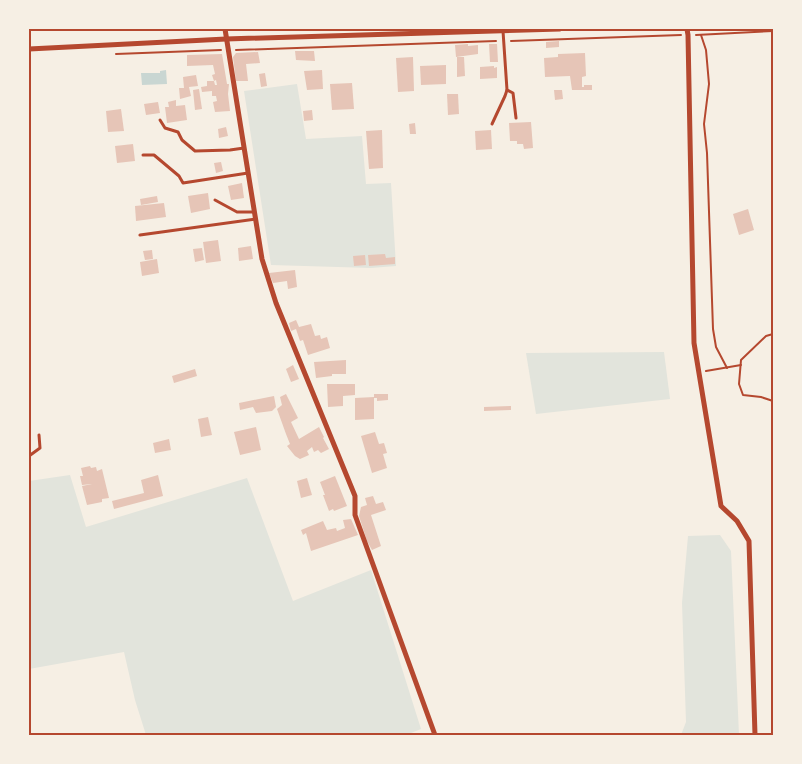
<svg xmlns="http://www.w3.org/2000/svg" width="802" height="764" viewBox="0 0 802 764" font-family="'DejaVu Sans',sans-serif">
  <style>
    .green { fill: #e2e4dc }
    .water { fill: #c9d6d2 }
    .building { fill: #e6c5b7 }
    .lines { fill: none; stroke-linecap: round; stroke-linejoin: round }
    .path { stroke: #b5482f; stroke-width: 2 }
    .service { stroke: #b5482f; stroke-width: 3 }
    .minor { stroke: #b5482f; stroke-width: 5 }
    .neatline { fill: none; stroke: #b5482f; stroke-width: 2 }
  </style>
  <rect width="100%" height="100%" fill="#f6efe4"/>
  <g class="green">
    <path d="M297,84L306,139L362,136L366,184L391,183L396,266L371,268L271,265L244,91Z"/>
    <path d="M664,352L670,399L536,414L526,353Z"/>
    <path d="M70,475L86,527L247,478L293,601L371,570L421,729L406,735H146L135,700L124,652L29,669V481Z"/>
    <path d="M720,535L731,551L739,735H681L686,722L682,603L688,536Z"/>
  </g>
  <path class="water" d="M166,70L167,84L142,85L141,73H160V71Z"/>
  <g class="building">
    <path d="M559,41V47L546,48V42Z"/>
    <path d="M468,44V46L478,45V54L456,57L455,45Z"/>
    <path d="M489,44H497L498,62H490Z"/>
    <path d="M295,51H314L315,61L296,60Z"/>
    <path d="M258,52L260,63L246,64L248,81H236L233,57L236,53Z"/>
    <path d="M585,53L586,76L582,77V87H584V85H592V90H572L570,76L545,77L544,58L558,57V54Z"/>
    <path d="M222,54L227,84H229L228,94L230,111L215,112L213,102L217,101L216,96H212V91L202,92L201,87L207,86V81H214L215,85H217L216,80L214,81L212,75L215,74L213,65L187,66V55Z"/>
    <path d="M413,57L414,91L398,92L396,58Z"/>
    <path d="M457,57H464L465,76L457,77Z"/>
    <path d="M446,65V84L421,85L420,66Z"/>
    <path d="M494,66V68L497,67V78L480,79V67Z"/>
    <path d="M322,70L323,89L307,90L304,71Z"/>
    <path d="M265,73L267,86L261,87L259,74Z"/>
    <path d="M196,75L198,86L189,87L191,96L180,99L179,88H184L183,77Z"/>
    <path d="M352,83L354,109L332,110L330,84Z"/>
    <path d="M199,89L202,109L195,110L193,90Z"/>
    <path d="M554,90H562L563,99L555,100Z"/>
    <path d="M447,94H458L459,114L448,115Z"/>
    <path d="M176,100V106L185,105L187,120L167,123L165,107H169L168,102Z"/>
    <path d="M158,102L160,113L146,115L144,104Z"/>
    <path d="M121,109L124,131L108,132L106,111Z"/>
    <path d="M312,110L313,120L304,121L303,111Z"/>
    <path d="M531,122L533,148L524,149L523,144H517V141H510L509,123Z"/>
    <path d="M415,123L416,134H410L409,124Z"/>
    <path d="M226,127L228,136L219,138L218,129Z"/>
    <path d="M382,130L383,168L369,169L366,131Z"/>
    <path d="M491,130L492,149L476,150L475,131Z"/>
    <path d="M133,144L135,161L117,163L115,146Z"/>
    <path d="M221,162L223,171L216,173L214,163Z"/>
    <path d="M242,183L244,198L231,200L228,186Z"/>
    <path d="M208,193L210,209L191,213L188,196Z"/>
    <path d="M157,196L158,202L141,205L140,199Z"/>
    <path d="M164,203L166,217L136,221L135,206Z"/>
    <path d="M748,209L754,230L739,235L733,214Z"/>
    <path d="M218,240L221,261L206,263L203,242Z"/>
    <path d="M251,246L253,259L239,261L238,248Z"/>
    <path d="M202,248L204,260L195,262L193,249Z"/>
    <path d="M152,250L153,259L145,260L143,251Z"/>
    <path d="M385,254L386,258L395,257V264L369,266L368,255Z"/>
    <path d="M365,255L366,265L354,266L353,256Z"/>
    <path d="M157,259L159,273L142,276L140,262Z"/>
    <path d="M295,270L297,287L288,289L287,281L273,283L269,273Z"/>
    <path d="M296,320L299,327L311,324L315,336L320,335L321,339L327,337L330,348L308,355L303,340L300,341L296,329L291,331L289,323Z"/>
    <path d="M346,360V374H332V376L316,378L314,362Z"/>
    <path d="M293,365L299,379L291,382L286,369Z"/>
    <path d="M195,369L197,376L174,383L172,376Z"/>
    <path d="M327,384H355V395L343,396V406L328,407Z"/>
    <path d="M286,394L298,418L291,422L299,439L319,427L324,437L323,438L329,449L321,453L318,450L314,452L312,447L307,451L309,455L300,459L295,456L287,446L290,444L286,434L277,409L282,405L280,397Z"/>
    <path d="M374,394H388V400L377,401V398H374Z"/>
    <path d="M274,396L276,407L272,411L256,413L253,407L240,410L239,403Z"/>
    <path d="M374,397V419L355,420V398Z"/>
    <path d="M511,406V410L484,411V407Z"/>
    <path d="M208,417L212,435L201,437L198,419Z"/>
    <path d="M256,427L261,450L240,455L234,432Z"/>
    <path d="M375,432L379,444L384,443L387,453L383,454L387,468L372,473L361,436Z"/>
    <path d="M169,439L171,450L155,453L153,443Z"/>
    <path d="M90,466L91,468L96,467L97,471L102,469L109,498L102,499V502L87,505L82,486L92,484L82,485L80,476H83L81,468Z"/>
    <path d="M158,475L163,496L114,509L112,501L144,493L141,480Z"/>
    <path d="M335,476L347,506L334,511L333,509L329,511L323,495H325L320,482Z"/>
    <path d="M307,478L312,495L301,498L297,481Z"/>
    <path d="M373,496L376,504L383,502L386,510L371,515L381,546L372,550L367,541L359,516L361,507L367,505L365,498Z"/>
    <path d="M351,519L358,535L311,551L306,533L303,535L301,530L323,521L327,530L336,528L337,531L345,528L343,520Z"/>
  </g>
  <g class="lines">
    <g class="path">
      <path d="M696,35L773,31"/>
      <path d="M701,35L706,50L709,84L704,124L707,153L713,329L716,347L727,368"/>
      <path d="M511,41L681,35"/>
      <path d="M236,50L496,41"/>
      <path d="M116,54L221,50"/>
      <path d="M773,334L766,336L741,360L739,384L743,395L761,397L773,401"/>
      <path d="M706,371L741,365"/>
    </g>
    <g class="service">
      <path d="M507,90L513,93L516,118"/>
      <path d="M160,120L165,128L178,132L182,140L195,151L230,150L244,148"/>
      <path d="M492,124L505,96L507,90L503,31"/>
      <path d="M143,155H154L179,176L183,183L248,173"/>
      <path d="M215,200L237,212H254"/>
      <path d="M140,235L256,219"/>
      <path d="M29,456L40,448L39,435"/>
    </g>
    <g class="minor">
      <path d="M225,29L262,259L276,303L355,496V515L435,735"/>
      <path d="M687,29L688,35L694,343L721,506L737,521L749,541L755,735"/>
      <path d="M29,49L226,39L560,29"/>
    </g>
  </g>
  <rect width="802" height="764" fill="none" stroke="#f6efe4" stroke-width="60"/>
  <rect x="30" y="30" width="742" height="704" class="neatline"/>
</svg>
